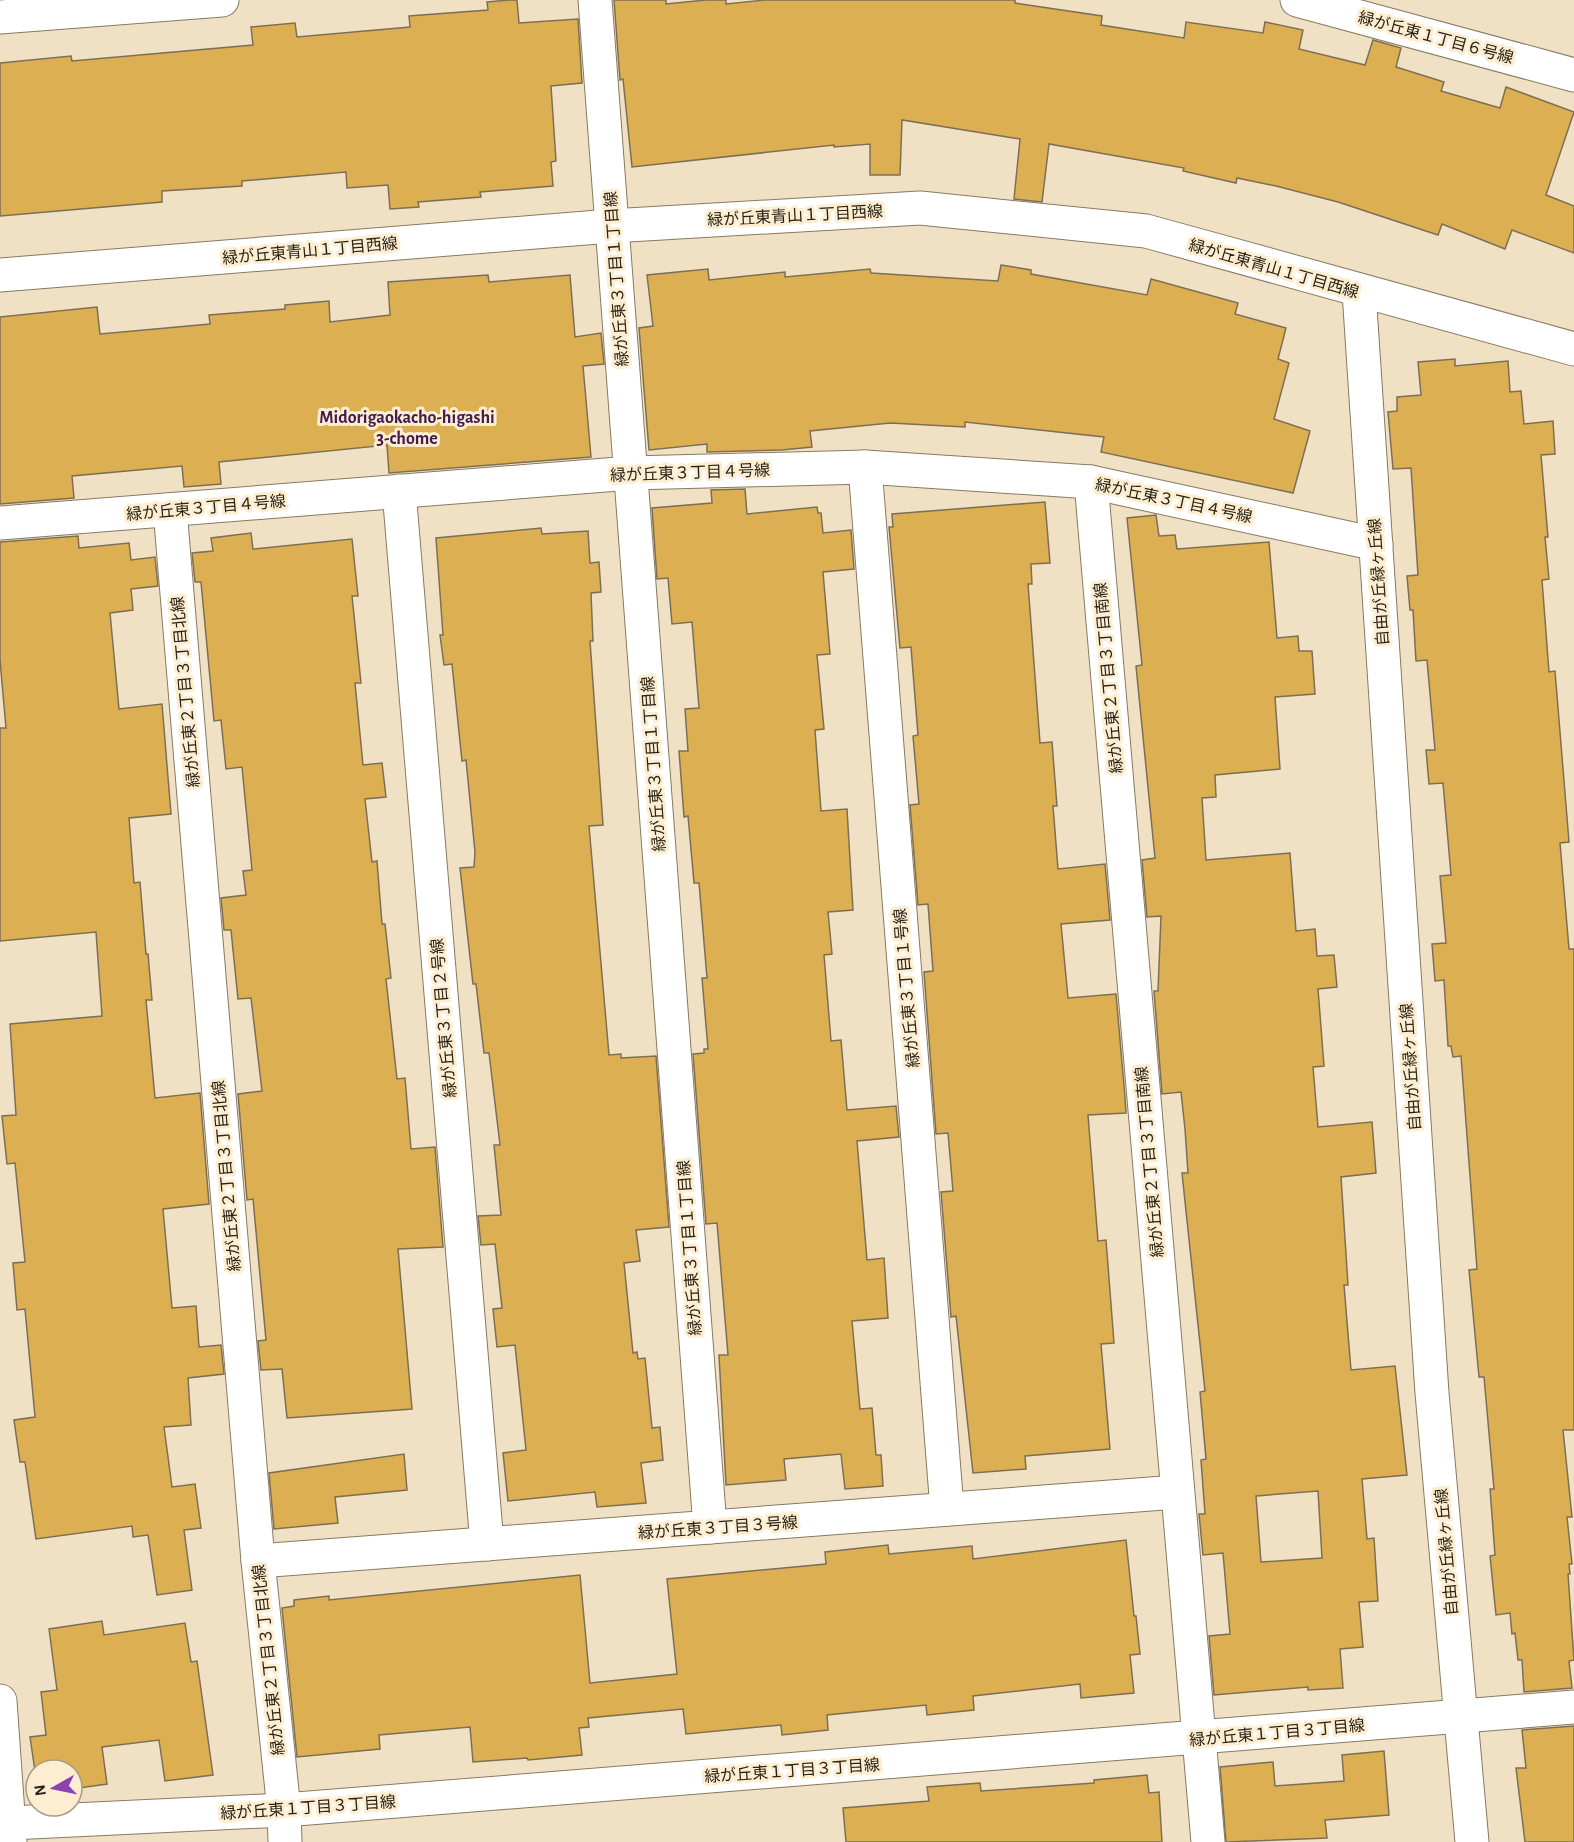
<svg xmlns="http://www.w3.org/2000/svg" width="1574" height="1842" viewBox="0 0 1574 1842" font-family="'Alegreya Sans','Noto Sans JP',sans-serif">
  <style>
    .building { fill: #ddaf53; stroke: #7d6f55; stroke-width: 1.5; fill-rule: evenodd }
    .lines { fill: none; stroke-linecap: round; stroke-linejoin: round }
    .street-casing { stroke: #887a60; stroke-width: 35 }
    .secondary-casing { stroke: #887a60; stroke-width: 35 }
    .street { stroke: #fff; stroke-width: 33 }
    .secondary { stroke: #fff; stroke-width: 33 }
    .labels { text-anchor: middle; stroke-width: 6; stroke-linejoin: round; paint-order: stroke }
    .street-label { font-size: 16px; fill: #282217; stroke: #feeed1 }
    .neighbourhood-label { font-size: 18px; font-weight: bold; fill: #411b51; stroke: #feeed1 }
  </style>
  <rect width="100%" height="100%" fill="#f1e1c4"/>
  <g class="building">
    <path d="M509,0H517L519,23L578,19L582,83L551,86L556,161L551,162L553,186L480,192L481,197L418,202L419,207L390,209L388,185L347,188L346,172L242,181V186L162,191V202L0,216V63L71,56L72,61L253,45L251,27L295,23L297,37L410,27L409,16L488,10L487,2Z"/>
    <path d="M614,0H666V4L706,0H726V4L765,0H1015V3L1102,16L1101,25L1184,38L1186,22L1263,33L1265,22L1303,30L1299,49L1365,65L1373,40L1401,48L1396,67L1444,82L1441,91L1500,108L1506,87L1574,112L1546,195L1574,206V253L1512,230L1505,249L1442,224L1438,235L1338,202L1276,186L1237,178L1236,183L1183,171L1184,168L1049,144L1042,202L1014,199L1020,139L902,120L900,175H870V144L834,147V145L632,167L623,79L620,80Z"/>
    <path d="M1001,265L1031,270V274L1147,295L1151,279L1238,303L1235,314L1286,328L1278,359L1289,363L1274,419L1310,431L1293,493L1101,452L1104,437L965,422V427L890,423L810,431L812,447L782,450L707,452V444L649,450L639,328L653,326L647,275L708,269L709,280L785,272V277L870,269L871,273L998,281Z"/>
    <path d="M488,275L489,282L570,275L575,337L601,333L604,364L583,366L591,457L389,473L387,445L219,462L221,484L184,487L182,466L72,476L74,498L0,504V317L97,307L100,334L210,324L209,315L285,309V305L329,301L330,322L390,315L388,282Z"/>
    <path d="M1455,359V366L1508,361L1510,392L1521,391L1524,424L1553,421L1555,454L1541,455L1548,537H1545L1549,579L1542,580L1549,672L1555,671L1569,842L1560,843L1569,949H1574V1430H1563L1572,1517H1567L1572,1564H1569L1570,1574H1568L1574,1660L1569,1661L1572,1688L1524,1692L1522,1660H1518L1515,1633L1512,1634L1510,1613L1496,1615L1490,1556L1495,1555L1490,1489H1494L1484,1377H1479L1469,1270L1477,1269L1461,1056L1453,1057L1451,1046H1448L1444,980L1435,981L1432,944L1446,943L1440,876L1451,875L1443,783L1429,784L1426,750H1435L1427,660L1416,661L1413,610H1410L1407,576L1418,575L1411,468L1393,469L1388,412L1397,411V397L1421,395L1418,362Z"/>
    <path d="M745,489L747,514L817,507L818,513H821L823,533L851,530L854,569L823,572L830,654L817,655L824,729L815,730L821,811L847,809L853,910L828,912L832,954L824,955L831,1041L841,1040L847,1110L896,1106L899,1137L857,1141L867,1260L884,1258L888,1318L852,1321L860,1409L872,1408L876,1455H881L883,1486L845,1489L841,1454L784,1459L786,1480L726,1485L719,1355H728L717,1223L706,1224L693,1054L704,1053V1049H708L702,978H707L699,883H694L688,816L684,817L679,751H688L685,709L699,708L692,622L672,624L668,578L657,579L652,508L712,503L711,490Z"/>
    <path d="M1045,502L1050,563L1031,564L1032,584H1028L1040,743L1052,742L1057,806H1053L1058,869L1105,864L1110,920L1061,924L1068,998L1116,994L1125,1097L1126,1113L1088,1115L1098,1241L1106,1240L1114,1343L1101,1344L1110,1449L1025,1456L1026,1469L973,1473L956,1316L951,1317L941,1192L953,1191L948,1133L936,1134L924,972L933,971L928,904L918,905L910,805L919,804L913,736L918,735L911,647L900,648L889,527H893L892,514Z"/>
    <path d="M1156,515L1159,536L1175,535L1177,549L1269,542L1277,638L1298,636L1299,651H1312L1315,694L1275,697L1280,769L1215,775L1216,797L1202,798L1206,860L1290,853L1296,931L1315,929L1317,956L1334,955L1337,987L1318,989L1324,1066L1313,1067L1318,1127L1372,1122L1376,1173L1341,1177L1348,1285H1344L1351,1370L1395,1366L1407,1475L1362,1479L1367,1539L1374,1538L1378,1601L1359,1602L1363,1647L1340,1649L1343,1688L1308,1690V1687L1214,1695L1209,1636L1230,1634L1223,1553L1203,1555L1199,1514H1205L1201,1460L1206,1459L1200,1392L1205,1391L1182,1173H1188L1185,1129L1181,1092L1162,1094L1154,991H1158L1161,916L1147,917L1142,860L1155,858L1136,666L1142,665L1127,518ZM1318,1491L1322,1558L1261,1562L1256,1496Z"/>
    <path d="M541,528L542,534L588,531L590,563L599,562L601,592L591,593L593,641H590L603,825L589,826L609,1055L621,1054V1058L656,1056L669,1227L636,1230L640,1261L624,1263L633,1353L637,1352L638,1359L645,1358L652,1428L660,1427L663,1460L641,1463L646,1503L597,1507L595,1492L508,1501L503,1453L526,1450L515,1345L497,1347L493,1309L502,1308L495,1244L481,1245L478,1216L501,1215L494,1145H500L489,1053H484L476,984H473L460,868L474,867L475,852L466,760L462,761L452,664L444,665L440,635H443L436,538Z"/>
    <path d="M251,533L253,549L352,539L358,596H352L361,683H355L363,765L382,763L386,797L365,799L372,862L377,861L382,924H385L391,978L386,979L397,1079L405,1078L411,1149L435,1147L443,1247L398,1249L412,1409L287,1418L282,1369L261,1370L258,1341L266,1340L253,1199L247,1200L238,1094L262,1091L251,998L238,999L231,930H224L221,898L246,895L243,871L252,870L242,767L226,769L221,720L214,721L201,582H195L192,553L213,551L211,538Z"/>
    <path d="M78,536L79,548L129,543L131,560L155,557L158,586L131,589L133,610L110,613L119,709L162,704L171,814L129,818L134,883L140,882L146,954H148L152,1000H146L155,1098L200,1093L209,1204L163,1209L172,1308L196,1306L199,1347L221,1345L224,1374L188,1378L191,1425L164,1427L172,1487L195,1484L201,1528L184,1530L192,1590L157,1595L148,1535L133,1537L132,1526L36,1539L25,1462H20L14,1420L35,1417L25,1309L17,1310L13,1263L25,1262L15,1163L7,1164L2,1116L16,1115L10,1024L102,1016L96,932L0,941V728H6L0,660V542Z"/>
    <path d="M404,1454L407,1490L335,1497L338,1523L274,1529L269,1473Z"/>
    <path d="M1126,1540L1134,1616H1136L1140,1654L1130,1655L1134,1693L1081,1698L1080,1684L973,1696L974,1710L927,1715L926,1705L827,1715L828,1730L782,1735L781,1725L686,1734L683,1709L588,1718L589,1727L579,1728L582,1755L528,1760L527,1758L473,1762L470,1727L379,1735L380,1749L297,1757L282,1608L294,1606V1600L329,1596V1600L580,1575L590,1683L677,1674L667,1579L826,1564L825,1552L888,1545L889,1554L972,1546L973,1559Z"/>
    <path d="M102,1621L104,1635L185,1623L191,1662L197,1661L213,1775L165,1781L159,1740L102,1747L107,1784L72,1789V1770H36V1778L30,1737L46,1735L41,1692L57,1690L49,1629Z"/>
    <path d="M1574,1726V1842H1525L1516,1768H1526L1522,1730Z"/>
    <path d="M1384,1751L1389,1815L1325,1820L1327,1838L1226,1842L1220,1767L1273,1762L1275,1786L1344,1781L1342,1755Z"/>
    <path d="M1147,1775L1149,1793L1159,1792L1162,1842H846L843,1808L929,1801L927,1787L980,1783L981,1791L1094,1783V1780Z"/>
  </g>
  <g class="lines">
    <g class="street-casing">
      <g id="street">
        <path d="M595,0L710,1527"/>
        <path d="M1297,0L1574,75"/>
        <path d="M0,17L222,0"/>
        <path d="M865,467L947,1509"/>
        <path d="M1091,482L1208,1842"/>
        <path d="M399,491L487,1544"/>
        <path d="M170,510L258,1561L284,1810L285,1842"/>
        <path d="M0,523L631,473L865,467L1091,482L1376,544"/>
        <path d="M258,1561L1177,1492"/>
        <path d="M10,1823L284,1810L1574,1707"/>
      </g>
    </g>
    <g class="secondary-casing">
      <g id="secondary">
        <path d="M0,275L611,226L920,208L1146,231L1574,349"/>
        <path d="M1359,292L1432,1393L1472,1842"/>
        <path d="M0,1701L10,1842"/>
      </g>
    </g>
    <use href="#street" class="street"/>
    <use href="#secondary" class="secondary"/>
  </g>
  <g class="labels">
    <g class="street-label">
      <text transform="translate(1436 37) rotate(15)" y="6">緑が丘東１丁目６号線</text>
      <text transform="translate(795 215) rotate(-3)" y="6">緑が丘東青山１丁目西線</text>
      <text transform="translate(310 250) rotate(-5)" y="6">緑が丘東青山１丁目西線</text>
      <text transform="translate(1274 268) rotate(16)" y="6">緑が丘東青山１丁目西線</text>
      <text transform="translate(616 279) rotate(-94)" y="6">緑が丘東３丁目１丁目線</text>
      <text transform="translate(690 472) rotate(-2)" y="6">緑が丘東３丁目４号線</text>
      <text transform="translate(1174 500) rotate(12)" y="6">緑が丘東３丁目４号線</text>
      <text transform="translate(206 507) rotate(-5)" y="6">緑が丘東３丁目４号線</text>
      <text transform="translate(1378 582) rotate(-94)" y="6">自由が丘緑ヶ丘線</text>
      <text transform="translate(1108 678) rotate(-95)" y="6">緑が丘東２丁目３丁目南線</text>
      <text transform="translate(185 692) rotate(-95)" y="6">緑が丘東２丁目３丁目北線</text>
      <text transform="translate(653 764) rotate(-94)" y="6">緑が丘東３丁目１丁目線</text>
      <text transform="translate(906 988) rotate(-95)" y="6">緑が丘東３丁目１号線</text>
      <text transform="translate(443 1018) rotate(-95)" y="6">緑が丘東３丁目２号線</text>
      <text transform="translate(1410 1067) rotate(-94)" y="6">自由が丘緑ヶ丘線</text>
      <text transform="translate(1149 1162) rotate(-95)" y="6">緑が丘東２丁目３丁目南線</text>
      <text transform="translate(226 1176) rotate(-95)" y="6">緑が丘東２丁目３丁目北線</text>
      <text transform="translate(689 1248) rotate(-94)" y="6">緑が丘東３丁目１丁目線</text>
      <text transform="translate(718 1527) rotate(-4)" y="6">緑が丘東３丁目３号線</text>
      <text transform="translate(1446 1552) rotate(-95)" y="6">自由が丘緑ヶ丘線</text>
      <text transform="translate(268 1660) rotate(-96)" y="6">緑が丘東２丁目３丁目北線</text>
      <text transform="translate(1277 1732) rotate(-5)" y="6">緑が丘東１丁目３丁目線</text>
      <text transform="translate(792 1770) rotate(-4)" y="6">緑が丘東１丁目３丁目線</text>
      <text transform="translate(308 1807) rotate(-4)" y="6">緑が丘東１丁目３丁目線</text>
    </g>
    <g class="neighbourhood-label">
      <text x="407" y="423">Midorigaokacho-higashi<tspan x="407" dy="21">3-chome</tspan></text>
    </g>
  </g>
  <g transform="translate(54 1788) rotate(261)"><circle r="28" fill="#feeed1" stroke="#a89c87" stroke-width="1.5"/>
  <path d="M0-4.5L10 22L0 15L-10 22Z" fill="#9041b1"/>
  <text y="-9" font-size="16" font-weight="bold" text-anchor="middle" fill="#282217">N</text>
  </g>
</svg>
